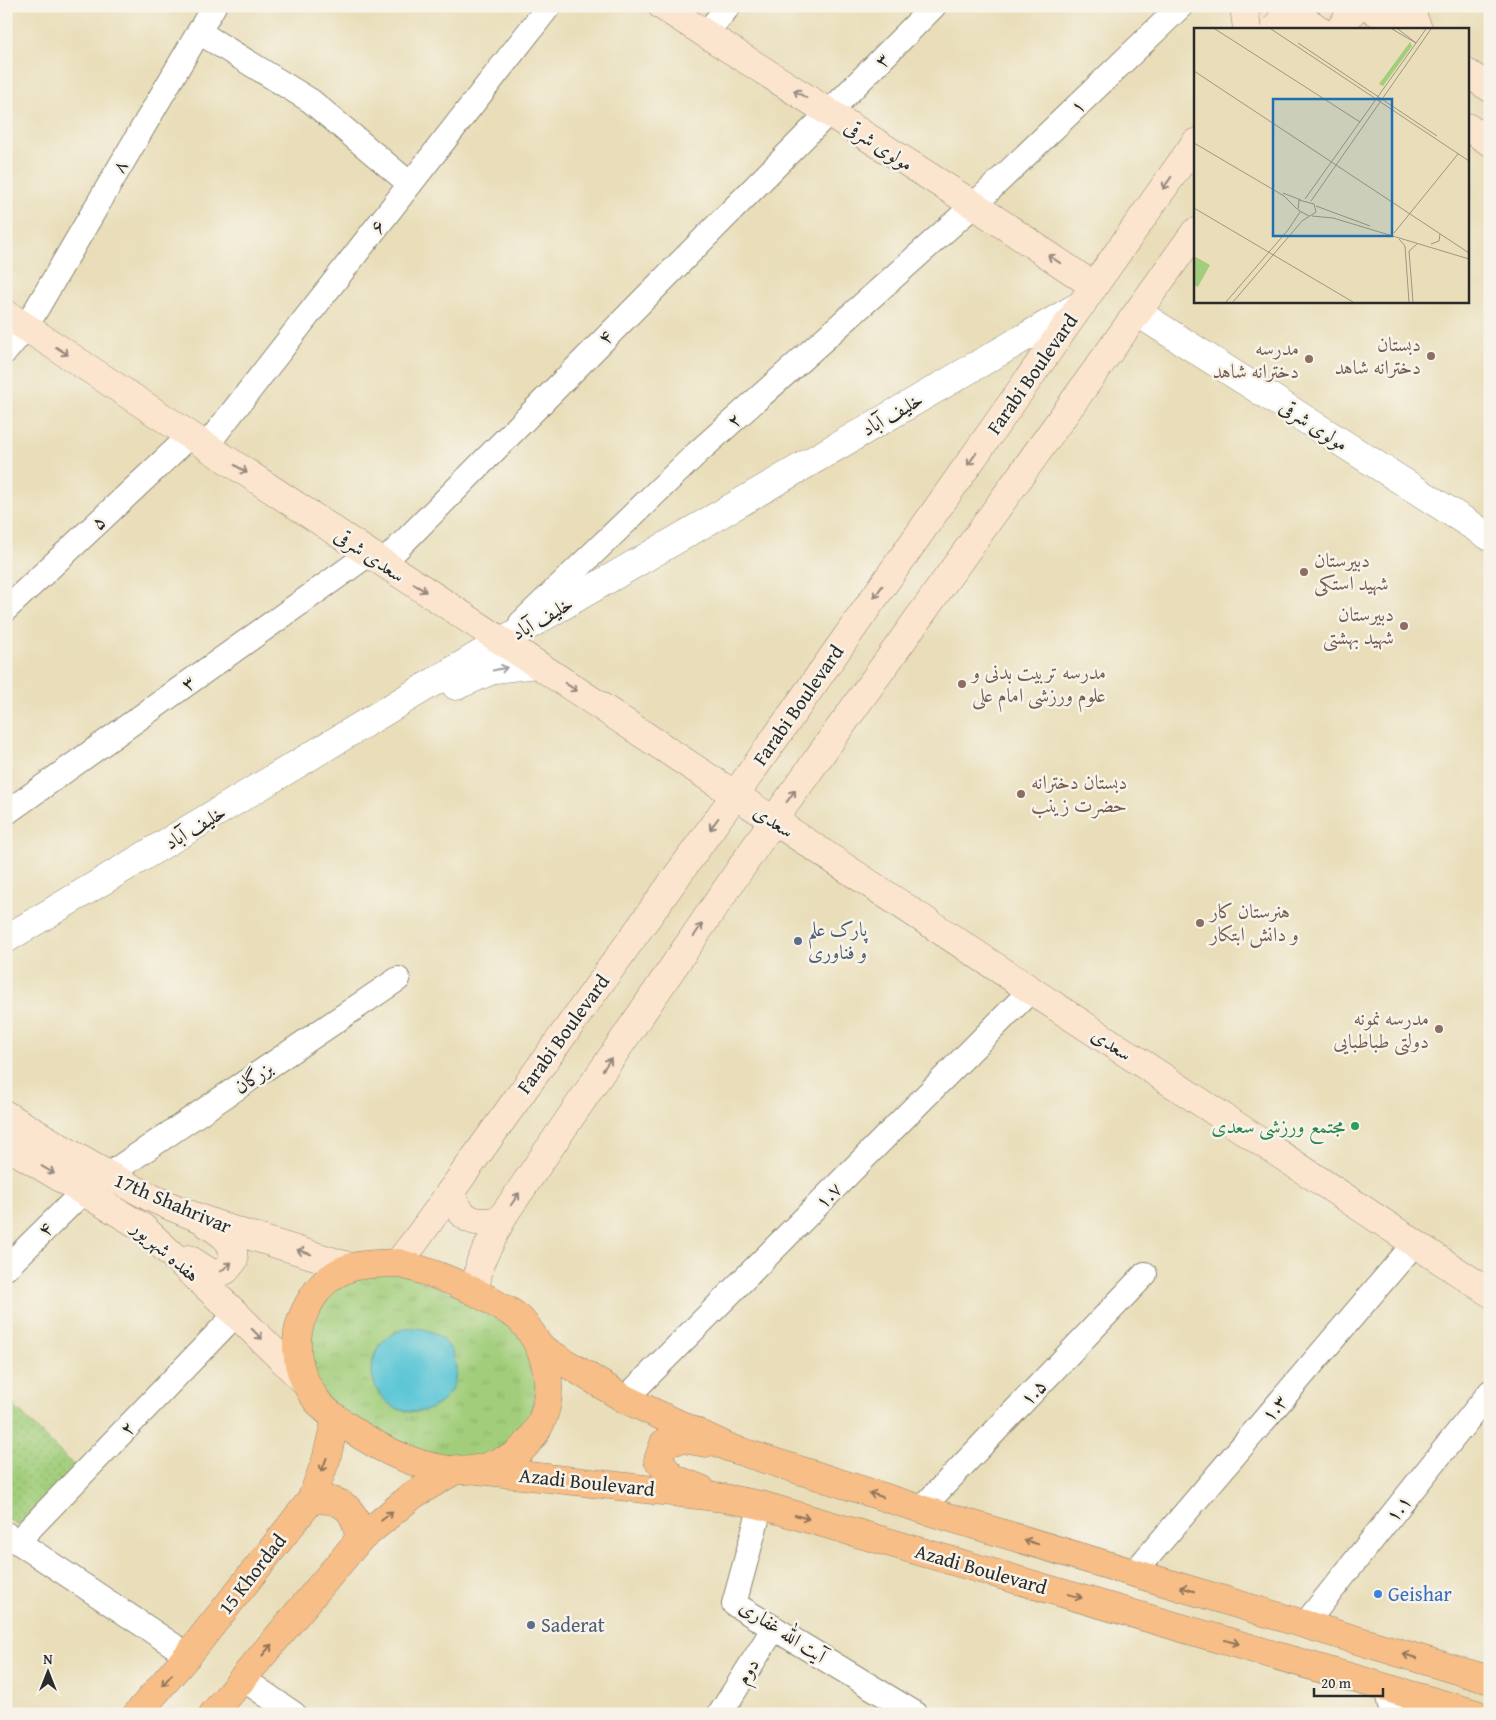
<svg xmlns="http://www.w3.org/2000/svg" width="1496" height="1720" viewBox="0 0 1496 1720" font-family="'Gentium Book Plus',Amiri,serif">
  <style>
    .grass { fill: url(#grass-tufts); stroke: #667c53; fill-rule: evenodd }
    .park { fill: url(#park-dots); stroke: #667c53 }
    .water { fill: #5cc6d6; stroke: #447880 }
    .lines { fill: none; stroke-linecap: round; stroke-linejoin: round }
    .minor-casing { stroke: #8a8472; stroke-width: 26 }
    .tertiary-casing { stroke: #8a8472; stroke-width: 29 }
    .secondary-casing { stroke: #8a8472; stroke-width: 29 }
    .primary-casing { stroke: #8a8472; stroke-width: 29 }
    .minor { stroke: #fff; stroke-width: 24 }
    .tertiary { stroke: #fff; stroke-width: 28 }
    .secondary { stroke: #fce5cf; stroke-width: 28 }
    .primary { stroke: #f7be87; stroke-width: 28 }
    .oneway { stroke: #94887d }
    .oneway2 { stroke: #a0a0a0 }
    .oneway3 { stroke: #917459 }
    .education-dot { fill: #8d6e63; stroke: #f7f3e8; stroke-width: 2 }
    .service-dot { fill: #5c6f8a; stroke: #f7f3e8; stroke-width: 2 }
    .leisure-dot { fill: #2e9e5b; stroke: #f7f3e8; stroke-width: 2 }
    .shop-dot { fill: #3f7fe0; stroke: #f7f3e8; stroke-width: 2 }
    .labels { text-anchor: middle; stroke-width: 5; stroke-linejoin: round; paint-order: stroke }
    .street-label { font-size: 20px; fill: #2b2b2b; stroke: #f7f3e8 }
    .education-label { font-size: 20px; fill: #785e54; stroke: #f7f3e8; text-anchor: end }
    .service-label { font-size: 20px; fill: #4e5e75; stroke: #f7f3e8; text-anchor: start }
    .leisure-label { font-size: 20px; fill: #27864d; stroke: #f7f3e8; text-anchor: end }
    .shop-label { font-size: 20px; fill: #366cbe; stroke: #f7f3e8; text-anchor: start }
    .inset-road { fill: none; stroke: #9d9680; stroke-width: 1 }
    .view { fill: #1f6fb2; fill-opacity: 0.15; stroke: #1f6fb2; stroke-width: 2.5 }
    .inset-edge { fill: none; stroke: #2b2b2b; stroke-width: 2.5 }
  </style>
  <defs>
    <pattern id="grass-tufts" width="24" height="20" patternUnits="userSpaceOnUse" patternTransform="scale(1.25)"><rect width="24" height="20" fill="#a2ce7b"/><path d="M3 7l-1-3M5 7V3M7 7l1-3M15 17l-1-3M17 17v-4M19 17l1-3" fill="none" stroke="#8cb16a"/></pattern>
    <pattern id="park-dots" width="8" height="8" patternUnits="userSpaceOnUse" patternTransform="scale(1.25)"><rect width="8" height="8" fill="#a2ce7b"/><path d="M2 2h.1M6 6h.1" fill="none" stroke="#8cb16a" stroke-width="1.8" stroke-linecap="round"/></pattern>
  </defs>
  <rect width="100%" height="100%" fill="#f7f3e8"/>
  <filter id="ink" filterUnits="userSpaceOnUse"><feTurbulence type="fractalNoise" baseFrequency=".02" numOctaves="2"/><feDisplacementMap in="SourceGraphic" scale="10" xChannelSelector="R" yChannelSelector="G"/><feConvolveMatrix kernelMatrix="1 2 1 2 8 2 1 2 1" color-interpolation-filters="sRGB"/></filter>
  <filter id="wash" filterUnits="userSpaceOnUse"><feTurbulence type="fractalNoise" baseFrequency=".0096" numOctaves="4" result="noise"/><feDisplacementMap in="SourceGraphic" scale="20" xChannelSelector="R" yChannelSelector="G"/><feGaussianBlur stdDeviation="1.12" result="paint"/><feColorMatrix in="noise" values="0 0 0 0 0 0 0 0 0 0 0 0 0 0 0 0 0 1.4 0 .05"/><feComposite in="paint" operator="in"/></filter>
  <g filter="url(#wash)">
    <rect width="100%" height="100%" fill="#e9deb9"/>
    <path class="grass" d="M396,1270L507,1316L541,1364L528,1429L486,1462L428,1458L325,1400L305,1356L308,1326L344,1276ZM396,1332L435,1334L447,1344L415,1412C397,1412 387,1404 380,1388C368,1362 371,1348 396,1332Z"/>
    <path class="park" d="M6,1398L75,1467L21,1527L6,1517Z"/>
    <circle class="water" cx="414" cy="1370" r="42"/>
  </g>
  <g filter="url(#ink)">
    <g class="lines">
      <g class="minor-casing">
        <g id="minor">
          <path d="M199,32L311,101L410,184"/>
          <path d="M705,34L729,6"/>
          <path d="M6,351L26,327L214,6"/>
          <path d="M206,446L549,6"/>
          <path d="M383,563L934,6"/>
          <path d="M6,609L190,436"/>
          <path d="M521,623L697,453L974,205L1181,6"/>
          <path d="M6,813L369,554"/>
          <path d="M108,1175L398,979"/>
          <path d="M6,1268L84,1191"/>
          <path d="M625,1399L1031,990"/>
          <path d="M761,1505L734,1604L916,1714"/>
          <path d="M921,1509L1145,1274"/>
          <path d="M6,1534L188,1655"/>
          <path d="M17,1542L236,1314"/>
          <path d="M1134,1573L1415,1243"/>
          <path d="M1305,1624L1490,1392"/>
          <path d="M243,1679L294,1714"/>
          <path d="M1386,1687L1392,1714"/>
          <path d="M720,1714L774,1628"/>
        </g>
      </g>
      <g class="tertiary-casing">
        <g id="tertiary">
          <path d="M1138,313L1490,537"/>
          <path d="M456,686L495,669L536,664"/>
          <path d="M6,939L502,641L1082,304"/>
        </g>
      </g>
      <g class="secondary-casing">
        <g id="secondary">
          <path d="M662,6L974,205L1094,286"/>
          <path d="M1244,6L1247,29"/>
          <path d="M1285,6L1318,29"/>
          <path d="M1368,6L1401,29"/>
          <path d="M1409,6L1418,29"/>
          <path d="M1275,29L1291,6"/>
          <path d="M1340,29L1356,6"/>
          <path d="M1467,73L1490,88"/>
          <path d="M1467,127L1490,142"/>
          <path d="M6,314L1490,1293"/>
          <path d="M6,1115C54,1144 102,1173 152,1198C215,1228 285,1246 351,1267"/>
          <path d="M6,1145L142,1227L236,1314L305,1382"/>
          <path d="M450,1192C461,1219 472,1226 500,1220"/>
          <path d="M189,1259L214,1275L226,1270L234,1260C233,1240 223,1234 207,1224"/>
          <path d="M398,1263L416,1240L735,795L1195,143"/>
          <path d="M475,1290L480,1263L505,1213L773,821L1195,232"/>
        </g>
      </g>
      <g class="primary-casing">
        <g id="primary">
          <path d="M398,1263C435,1273 469,1286 501,1307C507,1310 515,1314 520,1319C557,1358 560,1420 515,1455C509,1460 498,1462 491,1465C444,1483 382,1452 344,1424C336,1418 325,1411 318,1402C297,1376 290,1341 305,1311C315,1290 327,1276 349,1268C363,1263 383,1264 398,1263Z"/>
          <path d="M541,1348L625,1399L730,1448L921,1509L1490,1680"/>
          <path d="M477,1470L724,1498L761,1505L1476,1714"/>
          <path d="M701,1489L673,1478L658,1460L664,1443L683,1439L706,1443"/>
          <path d="M311,1500C342,1497 357,1509 359,1540"/>
          <path d="M137,1714L188,1655L311,1500L326,1460L336,1418"/>
          <path d="M213,1714L359,1540L413,1495L457,1469"/>
        </g>
      </g>
      <use href="#minor" class="minor"/>
      <use href="#tertiary" class="tertiary"/>
      <use href="#secondary" class="secondary"/>
      <use href="#primary" class="primary"/>
    </g>
    <defs><path id="oneway-shaft" d="M-6 0H5M1.5-3L5.5 0L1.5 3" fill="none" stroke-width="1.6" stroke-linecap="round" stroke-linejoin="round" transform="scale(1.25)"/></defs>
    <g class="oneway">
      <use href="#oneway-shaft" transform="translate(800 94) rotate(-148)"/>
      <use href="#oneway-shaft" transform="translate(1167 183) rotate(125)"/>
      <use href="#oneway-shaft" transform="translate(1054 259) rotate(-146)"/>
      <use href="#oneway-shaft" transform="translate(62 351) rotate(33)"/>
      <use href="#oneway-shaft" transform="translate(972 459) rotate(125)"/>
      <use href="#oneway-shaft" transform="translate(241 469) rotate(33)"/>
      <use href="#oneway-shaft" transform="translate(420 588) rotate(33)"/>
      <use href="#oneway-shaft" transform="translate(878 592) rotate(125)"/>
      <use href="#oneway-shaft" transform="translate(571 687) rotate(33)"/>
      <use href="#oneway-shaft" transform="translate(791 796) rotate(-54)"/>
      <use href="#oneway-shaft" transform="translate(714 824) rotate(126)"/>
      <use href="#oneway-shaft" transform="translate(698 930) rotate(-56)"/>
      <use href="#oneway-shaft" transform="translate(607 1064) rotate(-56)"/>
      <use href="#oneway-shaft" transform="translate(48 1170) rotate(31)"/>
      <use href="#oneway-shaft" transform="translate(515 1199) rotate(-56)"/>
      <use href="#oneway-shaft" transform="translate(304 1252) rotate(-162)"/>
      <use href="#oneway-shaft" transform="translate(226 1267) rotate(-40)"/>
      <use href="#oneway-shaft" transform="translate(257 1334) rotate(45)"/>
    </g>
    <use class="oneway2" href="#oneway-shaft" transform="translate(500 669) rotate(-11)"/>
    <g class="oneway3">
      <use href="#oneway-shaft" transform="translate(324 1465) rotate(110)"/>
      <use href="#oneway-shaft" transform="translate(876 1495) rotate(-162)"/>
      <use href="#oneway-shaft" transform="translate(387 1516) rotate(-40)"/>
      <use href="#oneway-shaft" transform="translate(802 1517) rotate(16)"/>
      <use href="#oneway-shaft" transform="translate(1031 1542) rotate(-163)"/>
      <use href="#oneway-shaft" transform="translate(1187 1589) rotate(-163)"/>
      <use href="#oneway-shaft" transform="translate(1075 1596) rotate(16)"/>
      <use href="#oneway-shaft" transform="translate(1232 1642) rotate(16)"/>
      <use href="#oneway-shaft" transform="translate(267 1650) rotate(-50)"/>
      <use href="#oneway-shaft" transform="translate(1410 1656) rotate(-163)"/>
      <use href="#oneway-shaft" transform="translate(167 1680) rotate(131)"/>
    </g>
  </g>
  <g class="education-dot">
    <circle cx="1431" cy="356" r="5"/>
    <circle cx="1309" cy="359" r="5"/>
    <circle cx="1304" cy="572" r="5"/>
    <circle cx="1404" cy="626" r="5"/>
    <circle cx="962" cy="684" r="5"/>
    <circle cx="1021" cy="794" r="5"/>
    <circle cx="1200" cy="923" r="5"/>
    <circle cx="1439" cy="1029" r="5"/>
  </g>
  <g class="service-dot">
    <circle cx="798" cy="941" r="5"/>
    <circle cx="531" cy="1625" r="5"/>
  </g>
  <circle class="leisure-dot" cx="1355" cy="1126" r="5"/>
  <circle class="shop-dot" cx="1378" cy="1594" r="5"/>
  <g class="labels">
    <g class="street-label">
      <text transform="translate(882 60) rotate(-45)" y="7">۳</text>
      <text transform="translate(1077 106) rotate(-44)" y="7">۱</text>
      <text transform="translate(879 145) rotate(33)" y="7">مولوی شرقی</text>
      <text transform="translate(119 166) rotate(-60)" y="7">۸</text>
      <text transform="translate(377 226) rotate(-52)" y="7">۶</text>
      <text transform="translate(605 337) rotate(-45)" y="7">۴</text>
      <text transform="translate(1032 374) rotate(-55)" y="7">Farabi Boulevard</text>
      <text transform="translate(892 414) rotate(-30)" y="7">خلیف آباد</text>
      <text transform="translate(734 420) rotate(-42)" y="7">۲</text>
      <text transform="translate(1314 425) rotate(33)" y="7">مولوی شرقی</text>
      <text transform="translate(98 522) rotate(-43)" y="7">۵</text>
      <text transform="translate(370 555) rotate(34)" y="7">سعدی شرقی</text>
      <text transform="translate(542 618) rotate(-30)" y="7">خلیف آباد</text>
      <text transform="translate(188 683) rotate(-35)" y="7">۳</text>
      <text transform="translate(798 705) rotate(-55)" y="7">Farabi Boulevard</text>
      <text transform="translate(774 821) rotate(33)" y="7">سعدی</text>
      <text transform="translate(195 827) rotate(-31)" y="7">خلیف آباد</text>
      <text transform="translate(563 1034) rotate(-54)" y="7">Farabi Boulevard</text>
      <text transform="translate(1112 1044) rotate(33)" y="7">سعدی</text>
      <text transform="translate(253 1077) rotate(-34)" y="7">بزرگان</text>
      <text transform="translate(828 1195) rotate(-45)" y="7">۱.۷</text>
      <text transform="translate(173 1203) rotate(23)" y="7">17th Shahrivar</text>
      <text transform="translate(45 1229) rotate(-45)" y="7">۴</text>
      <text transform="translate(166 1251) rotate(41)" y="7">هفده شهریور</text>
      <text transform="translate(1033 1392) rotate(-46)" y="7">۱.۵</text>
      <text transform="translate(1274 1408) rotate(-50)" y="7">۱.۳</text>
      <text transform="translate(127 1428) rotate(-46)" y="7">۲</text>
      <text transform="translate(587 1482) rotate(6)" y="7">Azadi Boulevard</text>
      <text transform="translate(1398 1508) rotate(-52)" y="7">۱.۱</text>
      <text transform="translate(981 1569) rotate(16)" y="7">Azadi Boulevard</text>
      <text transform="translate(252 1574) rotate(-52)" y="7">15 Khordad</text>
      <text transform="translate(783 1631) rotate(33)" y="7">آیت الله غفاری</text>
      <text transform="translate(747 1671) rotate(-58)" y="7">دوم</text>
    </g>
    <g class="education-label">
      <text x="1421" y="351">دبستان<tspan x="1421" dy="23">دخترانه شاهد</tspan></text>
      <text x="1299" y="355">مدرسه<tspan x="1299" dy="23">دخترانه شاهد</tspan></text>
      <text x="1314" y="567" text-anchor="start">دبیرستان<tspan x="1314" dy="23">شهید استکی</tspan></text>
      <text x="1394" y="621">دبیرستان<tspan x="1394" dy="23">شهید بهشتی</tspan></text>
      <text x="972" y="679" text-anchor="start">مدرسه تربیت بدنی و<tspan x="972" dy="23">علوم ورزشی امام علی</tspan></text>
      <text x="1031" y="789" text-anchor="start">دبستان دخترانه<tspan x="1031" dy="23">حضرت زینب</tspan></text>
      <text x="1210" y="918" text-anchor="start">هنرستان کار<tspan x="1210" dy="23">و دانش ابتکار</tspan></text>
      <text x="1429" y="1025">مدرسه نمونه<tspan x="1429" dy="23">دولتی طباطبایی</tspan></text>
    </g>
    <g class="service-label">
      <text x="808" y="936">پارک علم<tspan x="808" dy="23">و فناوری</tspan></text>
      <text x="541" y="1632">Saderat</text>
    </g>
    <g class="leisure-label">
      <text x="1345" y="1133">مجتمع ورزشی سعدی</text>
    </g>
    <g class="shop-label">
      <text x="1388" y="1601">Geishar</text>
    </g>
  </g>
  <g transform="translate(1194 28)">
    <rect width="275" height="275" fill="#e9deb9"/>
    <path d="M216,14L218,18L189,58L185,56ZM0,228L16,237L4,259L0,257Z" fill="#a2ce7b"/>
    <path class="inset-road" d="M21,1L166,94M77,1L275,133M198,1L222,15L204,1M104,15L243,108M0,43L275,225M0,115L90,168L103,181M89,165L107,172M111,171L232,1M117,173L237,1M122,178L176,198M0,180L159,274M118,188L139,190L275,231M200,205L264,126M205,211L211,218L215,274M237,216L245,213L246,206M32,274L94,202L106,184M39,274L108,193L122,184L120,176L105,172L104,182L115,188M219,274L215,223L223,216"/>
    <path class="view" d="M79,71H198V208H79Z"/>
    <rect width="275" height="275" class="inset-edge"/>
  </g>
  <rect width="1496" height="1720" fill="none" stroke="#f7f3e8" stroke-width="25"/>
  <g transform="translate(48 1672)" stroke="#f7f3e8" stroke-width="4" paint-order="stroke">
  <path d="M0-4L9 19L0 12L-9 19Z" fill="#2b2b2b"/>
  <text y="-8" font-size="14" font-weight="bold" text-anchor="middle" fill="#2b2b2b">N</text>
  </g>
  <path d="M1314 1688v8h69v-8" fill="none" stroke="#2b2b2b" stroke-width="2.5"/>
  <text x="1321" y="1688" font-size="15" fill="#2b2b2b" stroke="#f7f3e8" stroke-width="4" paint-order="stroke">20 m</text>
</svg>
